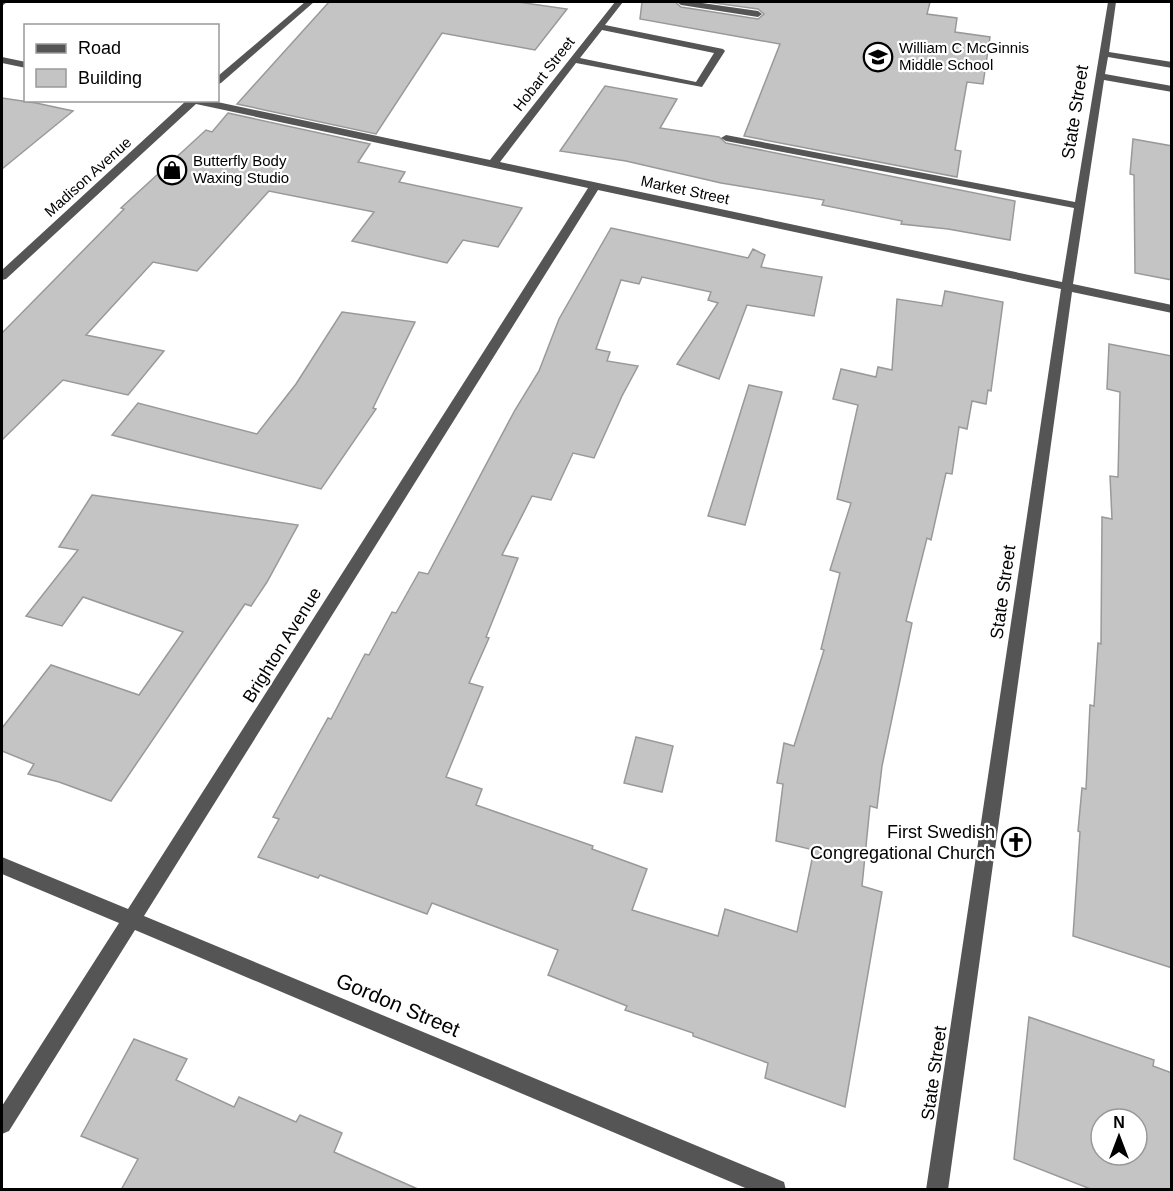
<svg xmlns="http://www.w3.org/2000/svg" width="1173" height="1191" viewBox="0 0 1173 1191" font-family="Arial,sans-serif">
  <style>
    .building { fill: #c4c4c4; stroke: #999; stroke-width: 1.5; fill-rule: evenodd }
    .lines { fill: none; stroke-linecap: round; stroke-linejoin: round }
    .minor { fill: #555; fill-rule: evenodd }
    .labels { text-anchor: middle; stroke-width: 4.5; stroke-linejoin: round; paint-order: stroke }
    .far-poi-label { font-size: 15px; fill: #000; stroke: #fff; text-anchor: start }
    .far-street-label { font-size: 15px; fill: #000; stroke: #fff }
    .street-label { font-size: 18px; fill: #000; stroke: #fff }
    .poi-label { font-size: 18px; fill: #000; stroke: #fff; text-anchor: end }
    .near-street-label { font-size: 21px; fill: #000; stroke: #fff }
  </style>
  <rect width="100%" height="100%" fill="#fff"/>
  <g class="building">
    <path d="M329,2H518L567,9L535,50L442,33L376,134L237,104Z"/>
    <path d="M642,2H675L681,7L758,19L764,14L758,9L707,2H930L927,14L957,18L955,32L990,37L983,84L967,82L955,150L961,151L957,177L744,136L780,44L640,19Z"/>
    <path d="M605,86L677,99L660,128L719,137L726,143L1015,201L1010,240L948,229L901,224L902,221L822,205L824,200L721,183L626,161L560,151Z"/>
    <path d="M2,98L36,103L73,111L2,169Z"/>
    <path d="M228,113L370,144L358,162L405,172L399,182L522,208L498,247L463,240L447,263L352,241L374,212L269,191L197,271L153,262L86,335L164,351L128,395L63,380L2,440V333L124,209L121,208L206,130L212,132Z"/>
    <path d="M1133,139L1172,146V280L1135,273L1134,175L1130,174Z"/>
    <path d="M611,228L748,258L753,249L765,255L761,267L822,277L814,316L747,305L719,379L677,364L718,303L708,300L711,292L642,277L639,284L621,280L596,349L610,352L607,361L638,366L622,396L594,458L573,453L551,500L532,496L502,555L518,558L486,637L489,638L469,683L483,687L446,777L482,789L476,805L593,846L592,849L647,869L632,910L718,936L725,909L797,932L814,850L776,841L783,784L777,783L784,743L794,746L824,650L821,649L840,573L830,570L851,503L837,499L858,405L833,399L841,369L876,377L878,367L892,370L897,299L942,306L945,291L1003,302L991,391L988,390L986,404L972,401L967,429L959,427L952,474L946,473L931,540L927,538L906,621L912,623L882,766L877,808L870,806L862,886L882,892L845,1107L765,1078L768,1063L693,1036V1033L625,1010L627,1006L548,975L558,950L432,903L427,914L320,875L318,878L258,857L279,819L273,817L328,718L331,719L365,654L369,655L392,612L396,613L419,572L428,574L515,410L539,371L559,319Z"/>
    <path d="M342,312L415,322L373,408L376,409L321,489L112,435L138,403L257,434L296,384Z"/>
    <path d="M1109,344L1172,356V968L1073,936L1080,832L1078,831L1082,788L1086,789L1090,705L1094,706L1098,643L1101,644L1102,517L1112,519L1110,476L1118,477L1120,392L1107,389Z"/>
    <path d="M749,385L782,392L745,525L708,516Z"/>
    <path d="M92,495L298,525L267,582L251,606L245,604L111,801L59,782L28,774L34,764L2,751V728L51,665L139,695L183,632L83,597L62,626L26,616L78,550L59,547Z"/>
    <path d="M636,737L673,746L662,792L624,783Z"/>
    <path d="M1029,1017L1154,1060L1153,1066L1172,1073V1190H1093L1014,1159ZM1101,1119H1137V1155H1101Z"/>
    <path d="M134,1039L187,1059L176,1080L234,1107L239,1097L296,1122L300,1115L342,1133L334,1152L420,1190H121L138,1159L81,1136Z"/>
  </g>
  <g class="lines">
    <g class="minor">
      <path d="M2,2H7L2,6Z"/>
      <path d="M305,2H314L221,83L218,84V76Z"/>
      <path d="M615,2H623L605,25L723,49L725,51L702,87L576,63L500,162L1062,282L1074,208L726,141L721,138L726,135L1075,202L1108,2H1116L1109,52L1172,62V68L1108,57L1105,74L1172,86V92L1104,80L1073,284L1172,305V313L1072,292L948,1190H926L1061,289L598,190L144,916L784,1182L786,1190H750L135,930L9,1131L2,1134V1106L119,923L2,874V857L128,909L588,188L196,104L6,279L2,280V270L187,100H208L490,160ZM602,30L714,53L696,82L580,58Z"/>
      <path d="M677,2H695L758,11L762,14L758,17L681,5Z"/>
      <path d="M2,57L26,62V68L2,63Z"/>
    </g>
  </g>
  <defs>
    <g id="school-ring" transform="scale(1.5)"><circle r="9.5" fill="#fff" stroke="#000" stroke-width="1.5"/><path d="M0-5L7-2L0 1L-7-2ZM-4 1L0 2.5L4 1V4Q0 6-4 4Z" fill="#000"/></g>
    <g id="shop-ring" transform="scale(1.5)"><circle r="9.5" fill="#fff" stroke="#000" stroke-width="1.5"/><path d="M-5-2.5h2.3a2.7 3.5 0 0 1 5.4 0H5L5.5 6h-11ZM-1.5-2.5h3a1.5 2.3 0 0 0-3 0Z" fill="#000"/></g>
    <g id="church-ring" transform="scale(1.5)"><circle r="9.5" fill="#fff" stroke="#000" stroke-width="1.5"/><path d="M-1.2-6h2.4v3.5h3.3v2.4h-3.3V6h-2.4V-.1h-3.3v-2.4h3.3Z" fill="#000"/></g>
  </defs>
  <g fill-rule="evenodd">
    <use href="#school-ring" x="878" y="57"/>
    <use href="#shop-ring" x="172" y="170"/>
    <use href="#church-ring" x="1016" y="842"/>
  </g>
  <g class="labels">
    <g class="far-poi-label">
      <text x="899" y="53">William C McGinnis<tspan x="899" dy="17">Middle School</tspan></text>
      <text x="193" y="166">Butterfly Body<tspan x="193" dy="17">Waxing Studio</tspan></text>
    </g>
    <g class="far-street-label">
      <text transform="translate(544 74) rotate(-52)" y="5">Hobart Street</text>
      <text transform="translate(88 177) rotate(-42)" y="5">Madison Avenue</text>
      <text transform="translate(685 190) rotate(12)" y="5">Market Street</text>
    </g>
    <g class="street-label">
      <text transform="translate(1075 112) rotate(-81)" y="6">State Street</text>
      <text transform="translate(1003 592) rotate(-82)" y="6">State Street</text>
      <text transform="translate(282 645) rotate(-58)" y="6">Brighton Avenue</text>
      <text transform="translate(934 1073) rotate(-82)" y="6">State Street</text>
    </g>
    <g class="poi-label">
      <text x="995" y="838">First Swedish<tspan x="995" dy="21">Congregational Church</tspan></text>
    </g>
    <g class="near-street-label">
      <text transform="translate(398 1005) rotate(23)" y="7">Gordon Street</text>
    </g>
  </g>
  <rect width="1173" height="1191" fill="none" stroke="#000000" stroke-width="6"/>
  <rect x="24" y="24" width="195" height="78" fill="#ffffff" stroke="#999999" stroke-width="1.5"/>
  <rect x="36" y="44" width="30" height="9" fill="#555555" stroke="#999999" stroke-width="1.5"/>
  <text x="78" y="54" font-size="18" fill="#000000">Road</text>
  <rect x="36" y="69" width="30" height="18" fill="#c4c4c4" stroke="#999999" stroke-width="1.5"/>
  <text x="78" y="84" font-size="18" fill="#000000">Building</text>
  <g transform="translate(1119 1137)"><circle r="28" fill="#ffffff" stroke="#999999" stroke-width="1.5"/>
  <path d="M0-4.5L10 22L0 15L-10 22Z" fill="#000000"/>
  <text y="-9" font-size="16" font-weight="bold" text-anchor="middle" fill="#000000">N</text>
  </g>
</svg>
